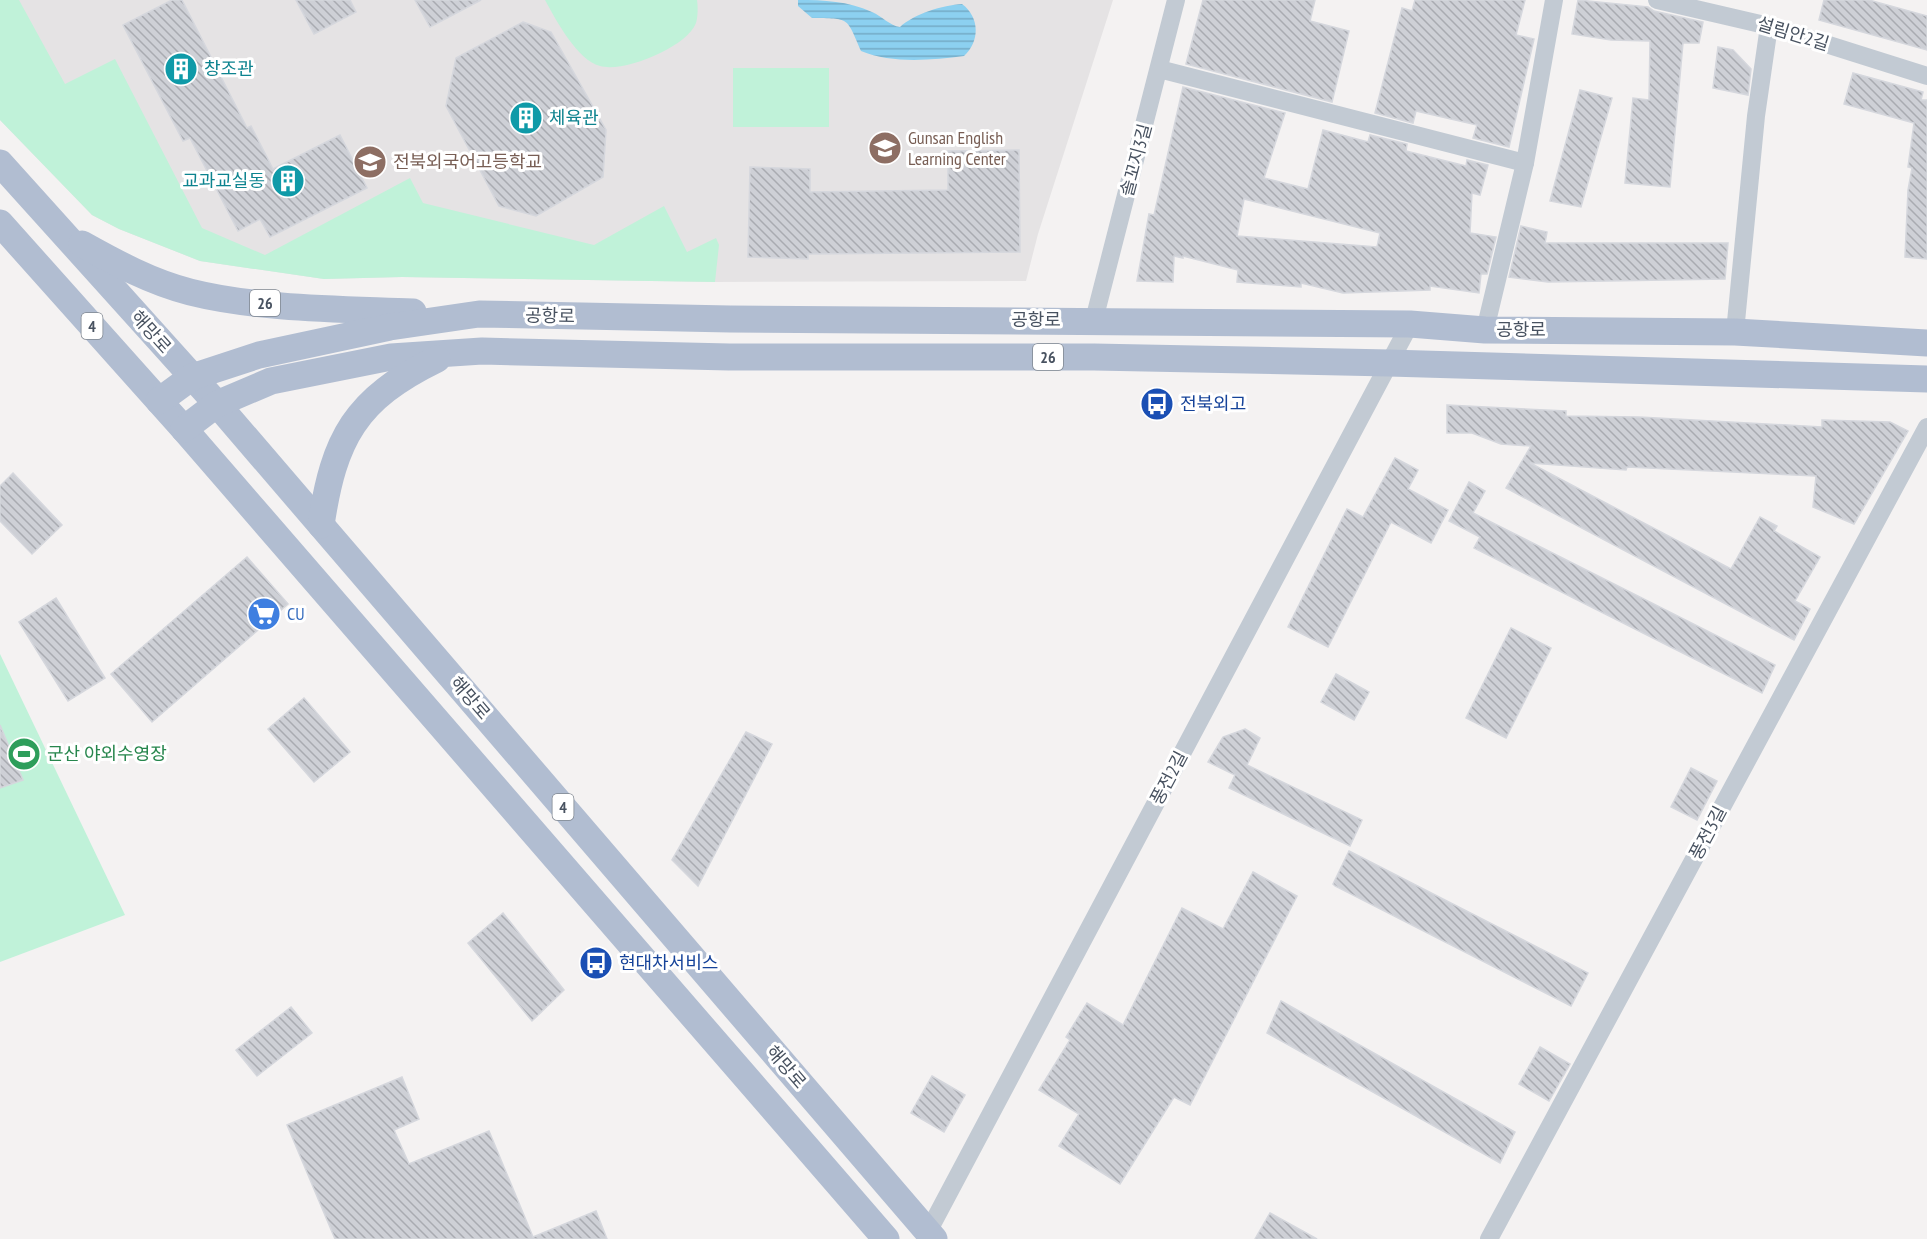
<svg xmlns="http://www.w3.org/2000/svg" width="1927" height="1239" viewBox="0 0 1927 1239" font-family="'PT Sans Narrow','Noto Sans KR',sans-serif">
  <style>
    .education { fill: #e5e3e4 }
    .green { fill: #c0f2d9 }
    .water { fill: url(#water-rules) }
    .building { fill: url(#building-back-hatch); stroke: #d5d7dd; stroke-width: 1.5; fill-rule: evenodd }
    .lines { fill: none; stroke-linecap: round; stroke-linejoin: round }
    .minor { stroke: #c2cad3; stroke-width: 18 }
    .primary { stroke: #b1bdd1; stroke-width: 27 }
    .labels { text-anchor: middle; stroke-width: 6; stroke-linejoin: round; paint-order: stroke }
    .shield { fill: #fff; stroke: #7f8690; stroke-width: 1.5 }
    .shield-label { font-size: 16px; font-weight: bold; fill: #485260 }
    .street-label { font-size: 18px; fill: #485260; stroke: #fff }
    .culture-label { font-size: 18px; fill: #0d838f; stroke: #fff; text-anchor: start }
    .education-label { font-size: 18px; fill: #785e54; stroke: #fff; text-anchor: start }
    .transit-label { font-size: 18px; fill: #164399; stroke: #fff; text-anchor: start }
    .shop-label { font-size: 18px; fill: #366cbe; stroke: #fff; text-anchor: start }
    .leisure-label { font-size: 18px; fill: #27864d; stroke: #fff; text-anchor: start }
  </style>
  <defs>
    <pattern id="water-rules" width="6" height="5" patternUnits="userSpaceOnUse" patternTransform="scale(1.5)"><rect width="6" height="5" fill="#8cd0f0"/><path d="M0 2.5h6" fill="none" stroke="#74abc6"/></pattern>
    <pattern id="building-back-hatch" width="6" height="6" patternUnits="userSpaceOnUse" patternTransform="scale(1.5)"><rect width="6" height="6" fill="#ced0d6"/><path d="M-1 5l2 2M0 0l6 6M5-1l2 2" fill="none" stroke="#a9abb1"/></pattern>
  </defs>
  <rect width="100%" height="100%" fill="#f4f2f2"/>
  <path class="education" d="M0,0H1113L1038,234L1026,281L715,282L402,277L324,279L200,261L119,229L92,215L0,120Z"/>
  <g class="green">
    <path d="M0,0H19L65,84L115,59L202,228L265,255L410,178L423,203L594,245L664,206L687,252L716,238L719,245L715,282L402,277L324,279L200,261L119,229L92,215L0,120Z"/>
    <path d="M545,0H697C698,6 698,17 696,23C687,47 624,73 600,66C577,60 556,20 545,0Z"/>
    <rect x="733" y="68" width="96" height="59"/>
    <path d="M0,654L125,915L0,962Z"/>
  </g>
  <path class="water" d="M798,0C825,0 847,1 872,12C882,16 890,26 900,27C914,14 943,5 962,4C980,17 980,42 964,56C932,60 892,64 861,51C846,16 850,19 812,18L798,6Z"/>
  <g class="building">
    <path d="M172,0H182L247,128L251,126L273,169L340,135L367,188L270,237L260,219L238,231L190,138L183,141L123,25Z"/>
    <path d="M296,0H350L356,12L314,34Z"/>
    <path d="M415,0H481L430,27Z"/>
    <path d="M1203,0H1315L1310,21L1349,31L1332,102L1186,64Z"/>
    <path d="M1415,0H1525L1516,35L1534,39L1509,147L1473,138L1477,125L1416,111L1413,123L1375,113L1402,8L1412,11Z"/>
    <path d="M1578,0L1648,7L1654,11L1703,22L1699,43H1683L1670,187L1625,183L1633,98L1649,100L1650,41L1611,40L1572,34Z"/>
    <path d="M1824,0H1869L1927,16V50L1819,20Z"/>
    <path d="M523,22L551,32L606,130L603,177L536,216L499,206L446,106L456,58Z"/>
    <path d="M1718,47L1733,50L1751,69L1748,95L1713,88Z"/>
    <path d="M1853,73L1923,92L1921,100H1927V259L1905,257L1908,190L1912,168L1908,167L1914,123L1844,104Z"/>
    <path d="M1183,87L1285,113L1264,178L1308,189L1323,130L1368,142L1370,135L1407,144L1406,151L1466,166L1467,160L1488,165L1480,195L1472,193L1470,233L1496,237L1487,274H1481L1479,293L1430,286V290L1343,293L1301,283V287L1237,282L1238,270L1183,256V258L1174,256L1173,282L1137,281L1149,214L1154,215ZM1244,199L1380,233L1377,247L1237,236Z"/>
    <path d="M1580,90L1612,98L1581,207L1550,201Z"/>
    <path d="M1019,150L1020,252L808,254V259L748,257L750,167L810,169V192L948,190V151Z"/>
    <path d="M1521,226L1547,232L1545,243H1728L1725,279L1548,282L1509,277Z"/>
    <path d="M1447,405L1566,411V416L1639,417L1822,427V420L1890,422L1908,431L1854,524L1813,507L1816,476L1627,467L1626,470L1530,463L1731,569L1760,517L1777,526L1774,531L1820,557L1795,601L1810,609L1794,640L1506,488L1531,446L1501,444L1472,433H1447Z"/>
    <path d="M1395,458L1418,470L1408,489L1448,510L1431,543L1391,522L1328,647L1288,627L1347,509L1363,517Z"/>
    <path d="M13,473L62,525L32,554L0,521V486Z"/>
    <path d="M1469,482L1485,491L1473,513L1775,665L1762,693L1474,548L1480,537L1449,521Z"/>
    <path d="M247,557L288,604L152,722L111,674Z"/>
    <path d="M56,598L105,678L68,701L19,622Z"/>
    <path d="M1511,628L1551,648L1506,738L1466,718Z"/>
    <path d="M1336,674L1369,692L1354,720L1321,702Z"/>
    <path d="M304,698L350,752L314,782L268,729Z"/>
    <path d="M0,725L23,780L0,788Z"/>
    <path d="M1245,729L1260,738L1247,765L1362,820L1350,846L1229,788L1235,775L1208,762L1223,737Z"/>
    <path d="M746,732L772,744L698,886L672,860Z"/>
    <path d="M1691,768L1717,781L1697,820L1671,807Z"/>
    <path d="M1349,851L1588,973L1571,1006L1335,886L1333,884Z"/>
    <path d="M1253,872L1297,896L1190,1105L1174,1097L1120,1184L1059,1146L1079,1114L1039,1090L1070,1040L1066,1037L1087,1003L1123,1025L1182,908L1223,929Z"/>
    <path d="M503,913L564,990L532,1021L468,943Z"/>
    <path d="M1281,1001L1515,1132L1500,1163L1267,1033Z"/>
    <path d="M291,1007L312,1033L257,1076L236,1050Z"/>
    <path d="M1540,1047L1570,1064L1549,1101L1519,1084Z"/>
    <path d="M932,1076L965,1095L944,1132L911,1113Z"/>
    <path d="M402,1077L419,1119L394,1130L409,1164L489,1131L533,1237L596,1211L607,1239H335L287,1125Z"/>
    <path d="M1270,1213L1317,1239H1255Z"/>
  </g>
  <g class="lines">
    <g class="minor">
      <path d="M1657,0L1769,26L1927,76"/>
      <path d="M1159,69L1525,163"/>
      <path d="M1094,320L1176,0"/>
      <path d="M1485,330L1525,163L1554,0"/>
      <path d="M1735,332L1756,116L1769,26"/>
      <path d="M928,1232L1410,324"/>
      <path d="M1489,1239L1927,427"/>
    </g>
    <g class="primary">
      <path d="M0,163L217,404L934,1239"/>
      <path d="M0,223L184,429L886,1239"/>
      <path d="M82,244C116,263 151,282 190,292C257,309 343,309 413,312"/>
      <path d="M159,401L192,377L259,355L390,327L479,314L730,319L1410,324L1485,330L1735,332L1927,343"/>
      <path d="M184,429L217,404L271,381L391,357L482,351L729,357H1094L1389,363L1927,379"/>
      <path d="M321,525C334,438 355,399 437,359"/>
    </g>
  </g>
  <defs>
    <g id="building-disc" transform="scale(1.725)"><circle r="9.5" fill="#0f9aa8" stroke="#fff"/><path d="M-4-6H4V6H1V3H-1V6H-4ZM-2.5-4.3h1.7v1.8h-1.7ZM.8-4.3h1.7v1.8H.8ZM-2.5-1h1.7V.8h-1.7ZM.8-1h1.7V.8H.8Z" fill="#fff"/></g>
    <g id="school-disc" transform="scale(1.725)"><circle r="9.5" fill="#8d6e63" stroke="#fff"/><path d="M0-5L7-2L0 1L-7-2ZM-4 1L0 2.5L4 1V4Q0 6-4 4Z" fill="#fff"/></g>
    <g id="bus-disc" transform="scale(1.725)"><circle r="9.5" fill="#1a4fb4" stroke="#fff"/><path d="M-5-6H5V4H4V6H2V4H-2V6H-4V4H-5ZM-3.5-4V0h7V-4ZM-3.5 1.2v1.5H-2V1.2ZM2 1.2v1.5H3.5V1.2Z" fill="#fff"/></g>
    <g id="supermarket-disc" transform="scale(1.725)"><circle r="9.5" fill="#3f7fe0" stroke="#fff"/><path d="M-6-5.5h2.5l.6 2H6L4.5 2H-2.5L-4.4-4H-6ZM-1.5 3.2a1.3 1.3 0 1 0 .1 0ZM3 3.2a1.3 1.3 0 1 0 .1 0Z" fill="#fff"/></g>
    <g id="stadium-disc" transform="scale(1.725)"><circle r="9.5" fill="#2e9e5b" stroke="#fff"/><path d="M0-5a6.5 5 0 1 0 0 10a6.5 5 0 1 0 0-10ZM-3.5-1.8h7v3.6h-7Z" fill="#fff"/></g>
  </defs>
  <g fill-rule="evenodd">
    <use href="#building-disc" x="181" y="69"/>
    <use href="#building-disc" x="526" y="118"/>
    <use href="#school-disc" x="885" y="148"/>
    <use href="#school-disc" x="370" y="162"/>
    <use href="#building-disc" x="288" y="181"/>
    <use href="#bus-disc" x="1157" y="404"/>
    <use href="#supermarket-disc" x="264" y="614"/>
    <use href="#stadium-disc" x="24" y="754"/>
    <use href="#bus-disc" x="596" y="963"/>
  </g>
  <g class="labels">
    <g class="shield">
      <rect x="250" y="290" width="30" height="26" rx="4.5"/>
      <rect x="81.5" y="313" width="21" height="26" rx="4.5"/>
      <rect x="1033" y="344" width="30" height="26" rx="4.5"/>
      <rect x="552.5" y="794" width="21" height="26" rx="4.5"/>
    </g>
    <g class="shield-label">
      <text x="265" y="309">26</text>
      <text x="92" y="332">4</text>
      <text x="1048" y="363">26</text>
      <text x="563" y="813">4</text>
    </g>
    <g class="street-label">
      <text transform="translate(1793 34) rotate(17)" y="6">설림안2길</text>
      <text transform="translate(1136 160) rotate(-75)" y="6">솔꼬지3길</text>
      <text transform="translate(550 316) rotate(1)" y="6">공항로</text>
      <text x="1036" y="326">공항로</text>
      <text x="1521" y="336">공항로</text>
      <text transform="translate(151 332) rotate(48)" y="6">해망로</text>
      <text transform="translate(470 698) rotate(49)" y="6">해망로</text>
      <text transform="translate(1169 778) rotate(-62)" y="6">풍전2길</text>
      <text transform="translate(1708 833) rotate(-62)" y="6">풍전3길</text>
      <text transform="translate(786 1067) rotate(49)" y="6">해망로</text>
    </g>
    <g class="culture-label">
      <text x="204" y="75">창조관</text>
      <text x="549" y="124">체육관</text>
      <text x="265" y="187" text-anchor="end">교과교실동</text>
    </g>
    <g class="education-label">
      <text x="908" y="144">Gunsan English<tspan x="908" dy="21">Learning Center</tspan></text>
      <text x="393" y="168">전북외국어고등학교</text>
    </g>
    <g class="transit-label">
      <text x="1180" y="410">전북외고</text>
      <text x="619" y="969">현대차서비스</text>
    </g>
    <g class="shop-label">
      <text x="287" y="620">CU</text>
    </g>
    <g class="leisure-label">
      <text x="47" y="760">군산 야외수영장</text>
    </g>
  </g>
</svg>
